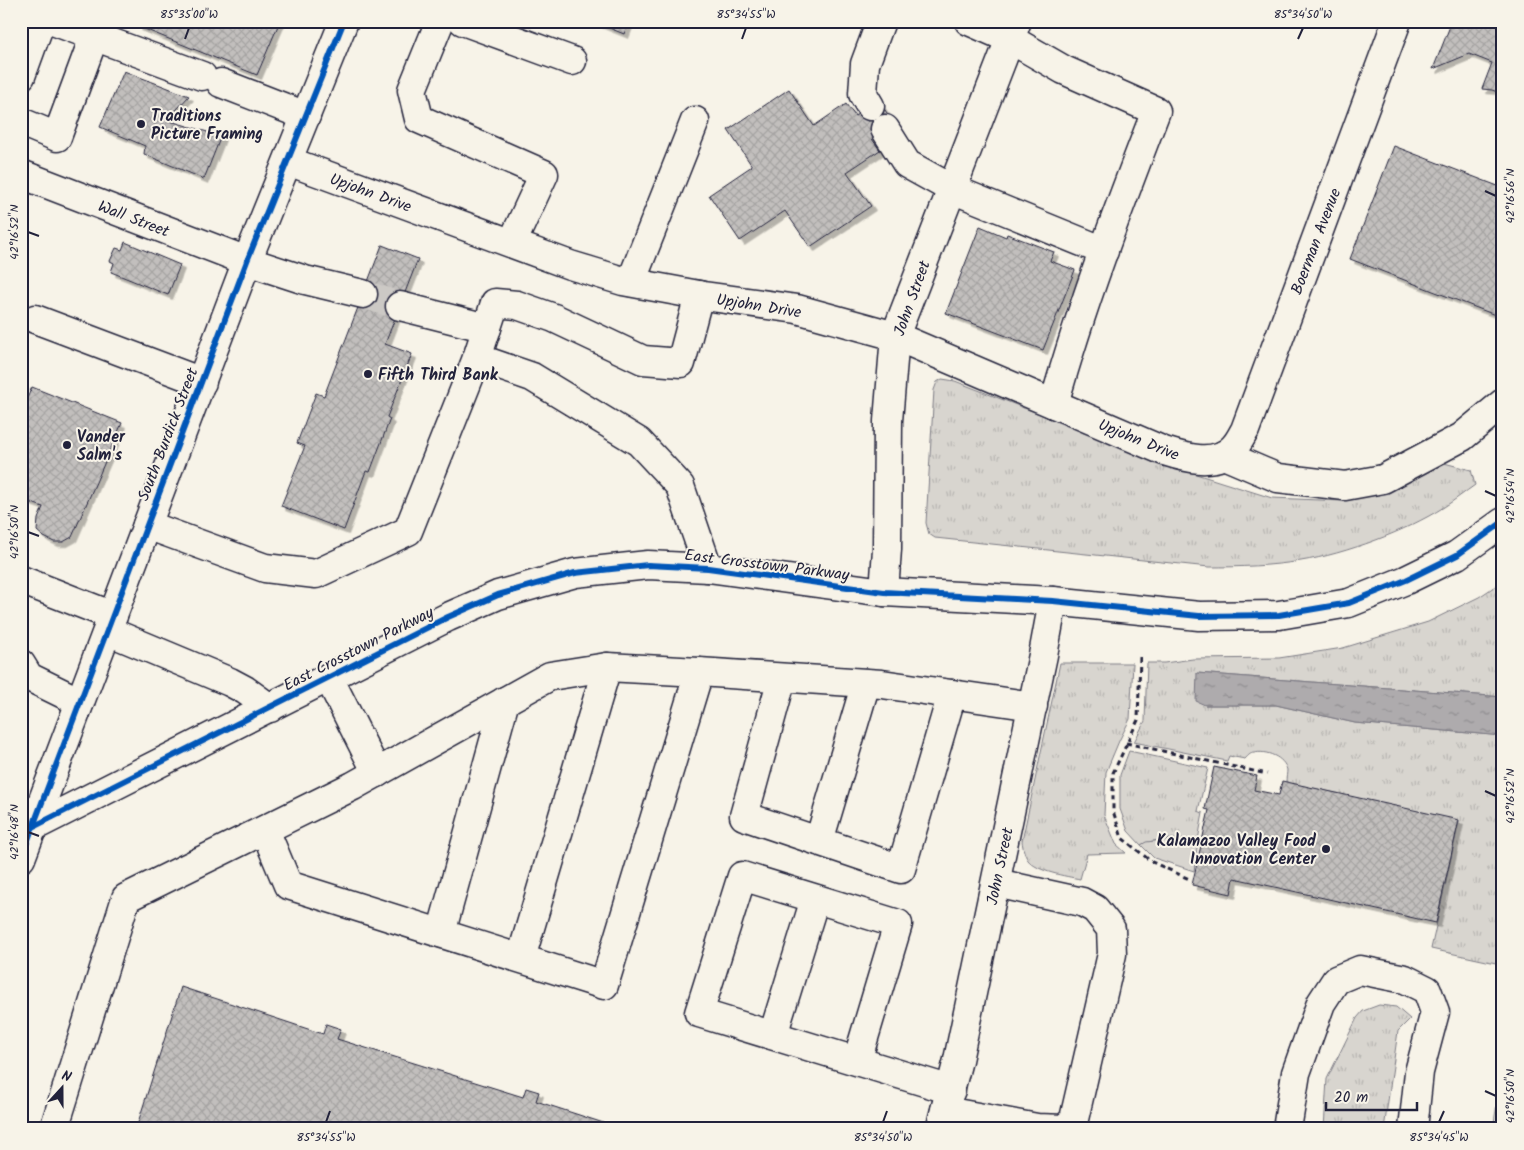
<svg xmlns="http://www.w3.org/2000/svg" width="1524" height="1150" viewBox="0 0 1524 1150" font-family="Kalam,sans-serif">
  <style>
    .grass { fill: url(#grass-tufts); stroke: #7d7c85 }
    .garden { fill: #d8d5cf; stroke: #7d7c85 }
    .water { fill: url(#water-ripples); stroke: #76747f }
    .building { fill: url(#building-cross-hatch); stroke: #22223b; filter: url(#shadow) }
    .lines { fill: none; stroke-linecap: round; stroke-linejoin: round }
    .minor-tunnel { stroke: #ccc9c5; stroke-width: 28; stroke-dasharray: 28 14; stroke-linecap: butt }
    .minor-casing { stroke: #22223b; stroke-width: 31 }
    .path { stroke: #22223b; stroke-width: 3; stroke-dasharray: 5 4; stroke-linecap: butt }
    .minor { stroke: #f7f3e8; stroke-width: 28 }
    .cycleway-casing { stroke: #f7f3e8; stroke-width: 9 }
    .cycleway { stroke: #0057b8; stroke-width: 6 }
    .ticks { fill: none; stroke: #22223b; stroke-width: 2 }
    .poi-dot { fill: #22223b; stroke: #f7f3e8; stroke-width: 2 }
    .labels { text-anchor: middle; stroke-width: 4; stroke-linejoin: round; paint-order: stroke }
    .poi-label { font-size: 16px; font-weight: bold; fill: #22223b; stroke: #f7f3e8; text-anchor: start }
    .street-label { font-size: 16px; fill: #22223b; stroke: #f7f3e8 }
    .neatline { fill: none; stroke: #22223b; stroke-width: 2 }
    .ticks-label { font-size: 12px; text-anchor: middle; fill: #22223b }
  </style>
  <defs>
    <pattern id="grass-tufts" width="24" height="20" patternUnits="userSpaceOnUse" patternTransform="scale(1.25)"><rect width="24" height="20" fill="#d8d5cf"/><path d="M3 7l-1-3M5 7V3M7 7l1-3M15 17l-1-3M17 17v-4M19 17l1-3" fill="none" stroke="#b9b7b3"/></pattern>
    <pattern id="water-ripples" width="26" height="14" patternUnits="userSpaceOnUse" patternTransform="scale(1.25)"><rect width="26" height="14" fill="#aeabad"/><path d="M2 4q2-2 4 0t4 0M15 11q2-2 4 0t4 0" fill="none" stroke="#8d8b8e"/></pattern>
    <pattern id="building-cross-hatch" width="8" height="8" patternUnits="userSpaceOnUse" patternTransform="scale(1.25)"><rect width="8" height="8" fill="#c2bfbd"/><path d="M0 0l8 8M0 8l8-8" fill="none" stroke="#a6a4a3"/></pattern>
    <filter id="shadow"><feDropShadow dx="4.5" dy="4.5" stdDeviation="0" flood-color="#0004"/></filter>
  </defs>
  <rect width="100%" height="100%" fill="#f7f3e8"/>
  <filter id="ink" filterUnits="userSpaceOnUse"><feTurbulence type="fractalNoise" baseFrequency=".02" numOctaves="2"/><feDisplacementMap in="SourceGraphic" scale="10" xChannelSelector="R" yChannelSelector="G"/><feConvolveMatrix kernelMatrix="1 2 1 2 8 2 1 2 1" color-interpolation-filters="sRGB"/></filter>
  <g filter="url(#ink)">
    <g class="grass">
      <path d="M942,379L955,381L1180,469L1272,498L1343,501L1387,489L1444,463L1471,470L1475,485C1465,492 1455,500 1444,507C1407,531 1345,554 1301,561C1271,566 1240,567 1209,567L935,538L929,534L926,523L934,390L937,382Z"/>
      <path d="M1503,581V697L1197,673L1205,705H1276L1355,723L1503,736V931L1496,963L1431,949L1459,821L1286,782C1286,778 1287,773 1287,770C1284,757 1266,750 1254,753C1250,753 1248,756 1245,759L1229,756L1227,761L1134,742L1145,721L1147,663H1164L1193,659L1279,658L1343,648L1428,622L1479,597Z"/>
      <path d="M1060,663H1133L1130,719L1119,741L1106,772L1104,815L1116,844L1126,853L1087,854L1080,879C1066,876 1037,872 1028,860C1024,854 1023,848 1022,841Z"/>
      <path d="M1129,751L1208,768L1198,811L1203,813L1198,840C1182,840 1155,837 1141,845L1128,831L1120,809V775Z"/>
      <path d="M1379,1005L1396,1007L1410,1019L1398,1031L1384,1129H1324L1327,1079L1357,1018L1363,1011Z"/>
    </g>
    <g class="garden">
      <path d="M1172,839L1198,840L1194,871L1154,858L1141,845L1146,842Z"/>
      <path d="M1503,1076V1129H1493L1500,1084Z"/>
    </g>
    <path class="water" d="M1197,673L1503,697V736L1355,723L1276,705H1205L1196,701Z"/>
    <g class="building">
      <path d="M139,21H280L257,75L137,26Z"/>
      <path d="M592,21H629L624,34Z"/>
      <path d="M1452,21H1503V94L1492,90L1482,89L1492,63L1469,54L1433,69Z"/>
      <path d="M124,71L189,96L167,120L221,136L204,179L144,154L145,146L100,127Z"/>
      <path d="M789,89L814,126L846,104L855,116L878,100L894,123L872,139L880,150L847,172L871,206L810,247L785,211L740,241L709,195L752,166L728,130Z"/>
      <path d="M1394,146L1503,188V318L1350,259Z"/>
      <path d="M980,226L1006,237L1007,234L1054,252L1050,261L1075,270L1043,350L946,313Z"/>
      <path d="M125,242L180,265L168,295L111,272L114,263L110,261L116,248L122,250Z"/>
      <path d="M382,245L418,259L385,344L412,354L387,417L390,419L370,472L366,471L344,530L281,506L305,446L297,443L316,393L324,396Z"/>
      <path d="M32,387L122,423L72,537L63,542H54L44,537L37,531L38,519L43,507L21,499V412Z"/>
      <path d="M1214,767L1257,776L1254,790L1279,795L1282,781L1459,820L1436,923L1234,878L1231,894L1192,885L1209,810L1205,809Z"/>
      <path d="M181,987L323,1034L326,1024L341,1029L337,1039L523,1097L526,1088L539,1092L536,1101L622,1129H136Z"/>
    </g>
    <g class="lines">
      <path class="minor-tunnel" d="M363,294L400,306"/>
      <g class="minor-casing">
        <g id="minor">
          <path d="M53,21L202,76"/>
          <path d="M440,21L412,90L419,119L544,174L512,243"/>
          <path d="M463,21L572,61"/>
          <path d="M969,21L1010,39L1064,70L1156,111C1119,207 1082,304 1054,404"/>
          <path d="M21,76L41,21"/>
          <path d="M221,83L306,116"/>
          <path d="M870,106L863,94L865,64L881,21"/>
          <path d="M21,122L57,137L94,37"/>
          <path d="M885,129L907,164L952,189L1104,251"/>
          <path d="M288,161L570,265L623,281L704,296L797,309L895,336L1164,451C1186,458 1216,467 1234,447C1239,442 1242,435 1245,430L1397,21"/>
          <path d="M21,174L247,261L305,280L363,294"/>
          <path d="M631,282L695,121"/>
          <path d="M400,306L487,328"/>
          <path d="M35,319L202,382"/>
          <path d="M477,358L532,377L639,442L680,486L708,568"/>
          <path d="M1224,455L1278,478L1345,486L1383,479L1462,437L1503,403"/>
          <path d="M147,525L265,568L316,574L408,531L477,358L495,303L517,305L554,318L643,360L681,363L699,295"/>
          <path d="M21,580L113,616"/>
          <path d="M884,592L887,549L888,421L895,336L1017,21"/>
          <path d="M108,631L230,682L245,690L270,708"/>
          <path d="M21,664L29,677L80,702"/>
          <path d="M329,678L377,773"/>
          <path d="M782,678L744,816L901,869L952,694"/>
          <path d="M265,830L288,885L604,985L699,672"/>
          <path d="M21,833L448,617L498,595L575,573L648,565L708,568L884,592L1053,601L1199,616L1279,615L1349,603L1406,580L1457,555L1503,522"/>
          <path d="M819,841L866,683"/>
          <path d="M21,858L247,261L344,21"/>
          <path d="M441,933L505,701"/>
          <path d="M521,958L607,667"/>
          <path d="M773,1035L815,899"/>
          <path d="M857,1061L898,924L742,876L699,1013L951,1090"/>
          <path d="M945,1111L1037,1128L1065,1129L1074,1119L1112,954L1111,929L1095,909L1082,902L996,883"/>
          <path d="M54,1129L126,898L353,786L550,676L607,667L699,672L882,684L1033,706"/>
          <path d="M940,1129L958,1060L1043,655L1053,601"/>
          <path d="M1287,1129L1296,1073L1321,1003L1336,980L1360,970L1405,979L1427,990L1435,1012L1419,1072L1413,1129"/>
        </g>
      </g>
      <g class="path">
        <path d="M1140,657L1138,720L1113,773V811L1122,838L1152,862L1189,879"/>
        <path d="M1126,743L1267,774"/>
      </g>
      <use href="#minor" class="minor"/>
      <g class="cycleway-casing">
        <g id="cycleway">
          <path d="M21,833L448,617L498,595L575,573L648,565L708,568L884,592L1053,601L1199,616L1279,615L1349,603L1406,580L1457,555L1503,522"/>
          <path d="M21,858L247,261L344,21"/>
        </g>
      </g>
      <use href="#cycleway" class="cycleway"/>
    </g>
  </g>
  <path class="ticks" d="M185,39L189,28M742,39L746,28M1298,39L1303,28M1485,191L1496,196M28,232L39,236M1485,491L1496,496M28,532L39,536M1485,791L1496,796M28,832L39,836M1485,1091L1496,1096M326,1122L330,1111M883,1122L887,1111M1439,1122L1444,1111"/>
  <g class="poi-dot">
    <circle cx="141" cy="124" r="5"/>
    <circle cx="368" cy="374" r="5"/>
    <circle cx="67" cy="445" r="5"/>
    <circle cx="1326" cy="849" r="5"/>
  </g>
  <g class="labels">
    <g class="poi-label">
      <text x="151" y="121">Traditions<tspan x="151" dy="18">Picture Framing</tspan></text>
      <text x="378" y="380">Fifth Third Bank</text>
      <text x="77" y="442">Vander<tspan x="77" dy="18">Salm's</tspan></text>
      <text x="1316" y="846" text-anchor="end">Kalamazoo Valley Food<tspan x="1316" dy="18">Innovation Center</tspan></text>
    </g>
    <g class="street-label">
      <text transform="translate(371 192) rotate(20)" y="6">Upjohn Drive</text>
      <text transform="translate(134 218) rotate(21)" y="6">Wall Street</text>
      <text transform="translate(1315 241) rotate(-69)" y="6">Boerman Avenue</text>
      <text transform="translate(911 298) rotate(-70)" y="6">John Street</text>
      <text transform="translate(759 305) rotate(9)" y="6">Upjohn Drive</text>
      <text transform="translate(167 434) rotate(-69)" y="6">South Burdick Street</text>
      <text transform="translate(1139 439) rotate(22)" y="6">Upjohn Drive</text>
      <text transform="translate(767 564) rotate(7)" y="6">East Crosstown Parkway</text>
      <text transform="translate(358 648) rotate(-27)" y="6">East Crosstown Parkway</text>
      <text transform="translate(999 866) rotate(-78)" y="6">John Street</text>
    </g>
  </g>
  <rect width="1524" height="1150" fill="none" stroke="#f7f3e8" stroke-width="55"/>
  <g transform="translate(62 1088) rotate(21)" stroke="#f7f3e8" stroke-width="4" paint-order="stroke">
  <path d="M0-4L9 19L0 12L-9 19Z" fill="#22223b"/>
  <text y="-8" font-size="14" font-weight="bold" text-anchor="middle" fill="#22223b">N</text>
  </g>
  <path d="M1326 1102v8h91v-8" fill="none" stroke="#22223b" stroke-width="2.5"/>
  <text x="1334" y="1102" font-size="15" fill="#22223b" stroke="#f7f3e8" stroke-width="4" paint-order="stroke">20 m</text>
  <rect x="28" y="28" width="1468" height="1094" class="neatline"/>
  <g class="ticks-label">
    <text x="189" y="18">85°35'00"W</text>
    <text x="746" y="18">85°34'55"W</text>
    <text x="1303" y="18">85°34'50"W</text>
    <text transform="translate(1510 196) rotate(-90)" y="4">42°16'56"N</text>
    <text transform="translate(14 232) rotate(-90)" y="4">42°16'52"N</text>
    <text transform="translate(1510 496) rotate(-90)" y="4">42°16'54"N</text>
    <text transform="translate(14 532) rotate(-90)" y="4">42°16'50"N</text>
    <text transform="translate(1510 796) rotate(-90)" y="4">42°16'52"N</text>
    <text transform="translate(14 832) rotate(-90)" y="4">42°16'48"N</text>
    <text transform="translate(1510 1096) rotate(-90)" y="4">42°16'50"N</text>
    <text x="326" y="1141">85°34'55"W</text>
    <text x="883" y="1141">85°34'50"W</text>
    <text x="1439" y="1141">85°34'45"W</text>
  </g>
</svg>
